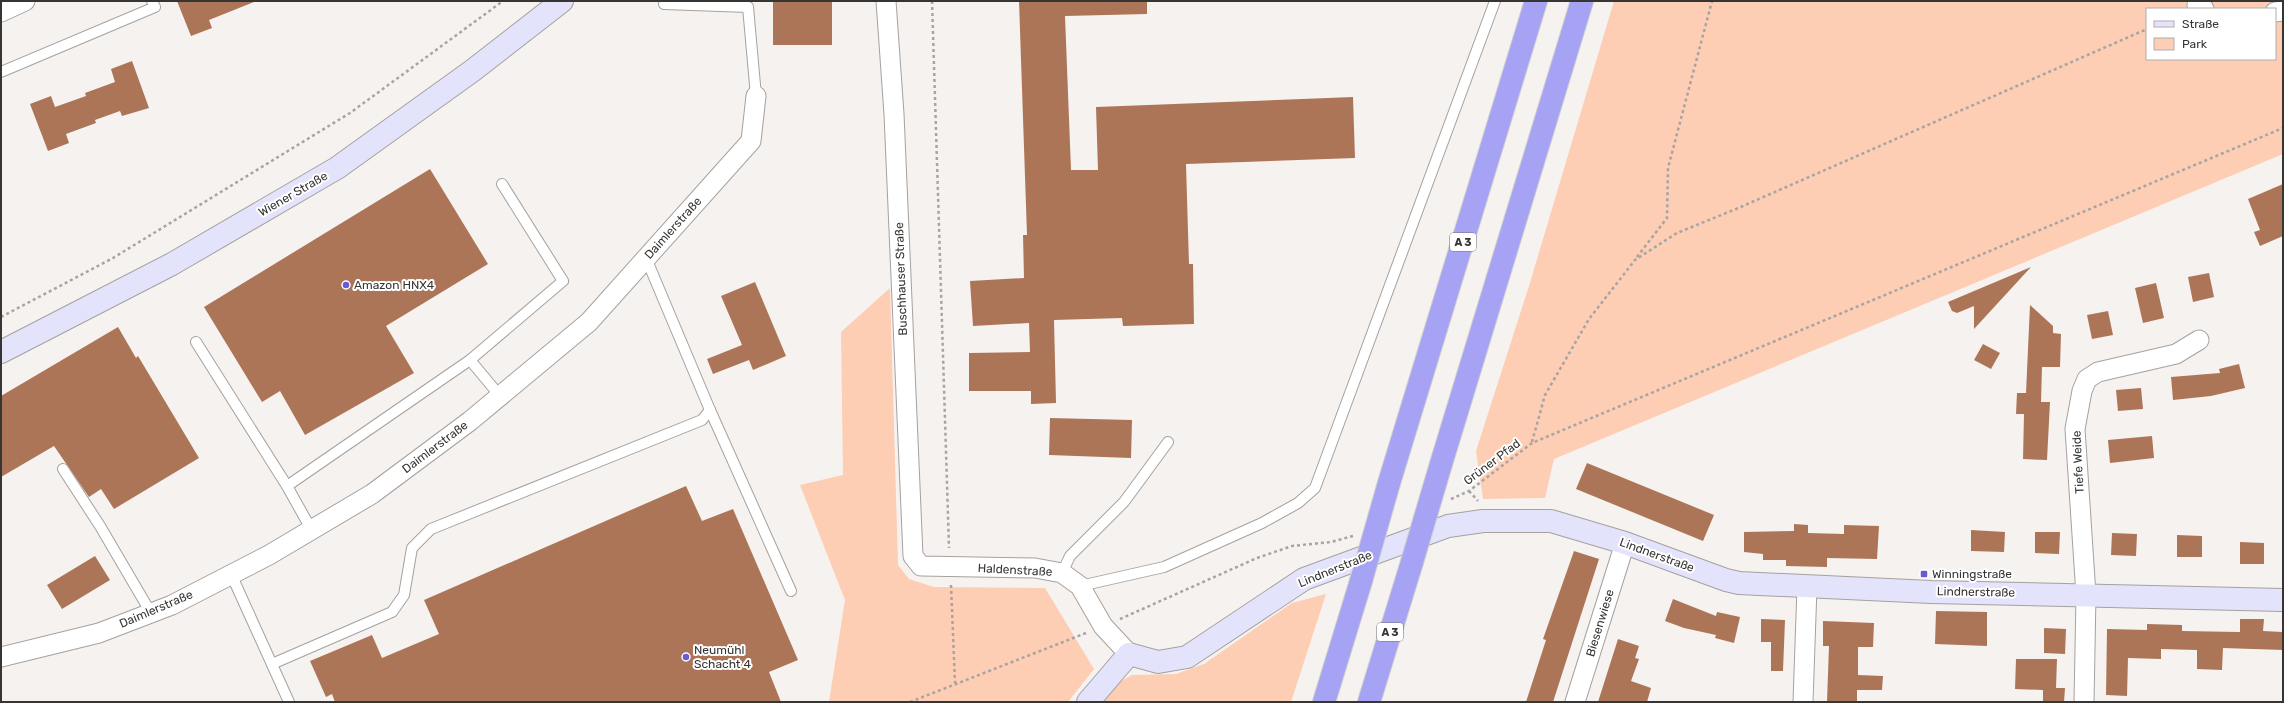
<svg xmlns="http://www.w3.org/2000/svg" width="2284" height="703" viewBox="0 0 2284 703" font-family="Rubik,sans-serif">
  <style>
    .green { fill: #fdcdb4; fill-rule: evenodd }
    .building { fill: #ad7557 }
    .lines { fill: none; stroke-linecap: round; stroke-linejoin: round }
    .lane-casing { stroke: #a5a19f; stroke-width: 12 }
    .street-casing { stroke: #a5a19f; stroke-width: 21 }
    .secondary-casing { stroke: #a5a19f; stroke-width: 24 }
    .highway-casing { stroke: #cfcfce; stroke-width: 24 }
    .path { stroke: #a7a4a3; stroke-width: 2.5; stroke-dasharray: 3 3; stroke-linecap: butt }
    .lane { stroke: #fff; stroke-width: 10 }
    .street { stroke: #fff; stroke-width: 19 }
    .secondary { stroke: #e4e3fc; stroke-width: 22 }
    .highway { stroke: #a6a3f5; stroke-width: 22 }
    .highway-bridge-casing { stroke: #cfcfce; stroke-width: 24; stroke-linecap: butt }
    .highway-bridge { stroke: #a6a3f5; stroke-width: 22 }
    .poi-dot { fill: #6a5ad4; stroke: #fff; stroke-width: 1.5 }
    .labels { text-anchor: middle; stroke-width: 4; stroke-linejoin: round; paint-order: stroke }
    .shield { fill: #fff; stroke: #727271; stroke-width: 1 }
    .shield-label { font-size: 11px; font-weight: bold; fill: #363534 }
    .street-label { font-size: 12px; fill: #363534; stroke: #fff }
    .poi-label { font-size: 12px; fill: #363534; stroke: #fff; text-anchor: start }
  </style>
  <rect width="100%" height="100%" fill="#f6f2f0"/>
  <g class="green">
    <path d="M1614,1H2283V154L1554,459L1545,498L1483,499L1476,451L1529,286ZM2147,9H2275V59H2147Z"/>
    <path d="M890,288L898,565L909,579L934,587L1045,588L1094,669L1068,702H829L845,600L800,485L843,475L841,332Z"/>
    <path d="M1326,594L1291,702H1103L1121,681L1132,675L1176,674L1204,664L1292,603Z"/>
  </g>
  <g class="building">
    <path d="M177,1H253L254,2L209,20L212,28L191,36Z"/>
    <rect x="773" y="1" width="59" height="44"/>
    <path d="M1019,1H1147V14L1065,16L1071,170H1098L1096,107L1353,97L1355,158L1186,164L1189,264H1193L1194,324L1123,326L1122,318L1054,320L1056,403L1031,404V391H969V353L1030,352L1029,323L973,326L970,281L1024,278L1023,235H1027Z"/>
    <path d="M132,61L149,108L122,116L120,111L95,120L96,123L66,134L69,143L48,151L30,104L51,96L55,107L86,96L85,93L115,82L111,69Z"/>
    <path d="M430,169L488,264L386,326L414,373L305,435L280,391L262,402L204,307Z"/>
    <path d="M2283,184V236L2260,246L2254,232L2260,230L2248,199Z"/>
    <path d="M2031,267L1974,329V306L1957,313L1952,311L1948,302Z"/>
    <path d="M2209,273L2214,297L2193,302L2188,277Z"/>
    <path d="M755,282L786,356L753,370L749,360L713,374L707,359L742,345L721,296Z"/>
    <path d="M2156,283L2164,318L2143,323L2135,288Z"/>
    <path d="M2030,305L2053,326V333L2061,334L2060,367H2042L2041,402H2050L2047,460L2023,459L2024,414H2016L2017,393H2026Z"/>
    <path d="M2108,311L2113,335L2092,339L2087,315Z"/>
    <path d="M118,327L136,358L138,356L199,458L114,509L101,489L89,497L54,446L1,477V396Z"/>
    <path d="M1983,344L2000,353L1991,369L1974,360Z"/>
    <path d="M2239,364L2245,388L2211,396L2173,400L2171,377L2220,373L2219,369Z"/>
    <path d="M2141,388L2143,409L2118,411L2116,390Z"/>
    <path d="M1050,418L1132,420L1131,458L1049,455Z"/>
    <path d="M2152,436L2154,458L2110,463L2108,440Z"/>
    <path d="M1587,463L1714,515L1703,541L1576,489Z"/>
    <path d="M686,486L702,521L733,509L798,660L769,672L781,702H335L332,694L326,697L310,661L372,635L382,658L439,634L424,600Z"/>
    <path d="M1794,524L1808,525V533L1844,534V525L1879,526L1877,559L1827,558V567L1786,566V560H1763V554L1744,552V532L1794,531Z"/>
    <path d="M1971,530L2005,532L2004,552L1971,551Z"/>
    <path d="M2035,532H2060L2059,554L2035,553Z"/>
    <path d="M2112,533L2137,534L2136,556L2111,555Z"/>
    <path d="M2177,535L2202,536V557H2177Z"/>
    <path d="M2240,542L2264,543V564H2240Z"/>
    <path d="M1574,551L1599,559L1553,702H1526L1546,640L1543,639Z"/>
    <path d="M95,556L110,580L62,609L47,585Z"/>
    <path d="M1673,599L1716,616L1717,612L1740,617L1734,643L1715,638L1716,635L1684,628L1665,621Z"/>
    <path d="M1936,611L1987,612V646L1935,644Z"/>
    <path d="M1761,619L1785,620L1783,671H1771V642H1761Z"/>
    <path d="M2240,619H2264L2263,631L2283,632V650L2223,648L2222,670L2197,669V650L2161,649V659L2128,658L2127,696L2106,695L2107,629L2147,630V624L2182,625V631L2240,632Z"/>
    <path d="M1823,621L1874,623L1873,647H1858V675L1883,676L1882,690H1857V702H1827L1829,646H1823Z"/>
    <path d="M2044,628L2066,629L2065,654L2044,653Z"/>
    <path d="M1618,639L1639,646L1635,658L1639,659L1631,681L1651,688L1647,702H1598Z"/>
    <path d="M2016,659H2057L2056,688H2065L2064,702H2043V690L2015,689Z"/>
  </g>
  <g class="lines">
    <g class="lane-casing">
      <g id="lane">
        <path d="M665,1L664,4L748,7L756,96"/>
        <path d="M1,72L155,7L152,1"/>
        <path d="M196,342L287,486"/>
        <path d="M470,360L563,281L502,184"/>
        <path d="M710,410L791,591"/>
        <path d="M63,469L100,526L151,613"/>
        <path d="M311,529L287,486L470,360L500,396"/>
        <path d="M1062,573L1070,556L1124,502L1168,442"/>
        <path d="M231,574L289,702"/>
        <path d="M1080,586L1164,567L1262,523L1298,503L1315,488L1495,1"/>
        <path d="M272,664L392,612L404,595L412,548L431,529L702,420L710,410L646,258"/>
      </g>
    </g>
    <g class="street-casing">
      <g id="street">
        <path d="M886,1L894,114L913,556L921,566L1035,568L1062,573L1080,586L1103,626L1129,654"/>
        <path d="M2197,5L2204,9"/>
        <path d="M1,12L25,1"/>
        <path d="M2275,12L2283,11"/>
        <path d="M1,657L99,633L172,605L269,555L372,494L470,421L589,322L751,141L756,96"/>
        <path d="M1575,702L1625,543"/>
        <path d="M1803,702L1807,587"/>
        <path d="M2084,702L2086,595L2075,429L2082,391L2087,379L2098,372L2176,354L2199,340"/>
      </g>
    </g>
    <g class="secondary-casing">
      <g id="secondary">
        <path d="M1,352L172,264L337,168L472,71L562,1"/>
        <path d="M1088,702L1129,654L1158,662L1187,657L1304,579L1448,526L1483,521H1551L1625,543L1726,580L1739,583L1931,592L2283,600"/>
      </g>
    </g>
    <g class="highway-casing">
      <g id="highway">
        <path d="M1441,464L1582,1"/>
        <path d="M1389,483L1536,1"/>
        <path d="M1324,702L1361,581"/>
        <path d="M1369,702L1412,562"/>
      </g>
    </g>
    <g class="path">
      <path d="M932,1L949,548"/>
      <path d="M1637,257L1667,218L1668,168L1712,1"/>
      <path d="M1,317L113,258L350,113L503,1"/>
      <path d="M1532,442L1545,395L1589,319L1635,260L1677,233L1736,209L2147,29"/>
      <path d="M1469,491L1478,501"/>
      <path d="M1451,499L1469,491L1532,443L2283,128"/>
      <path d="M951,585L955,683"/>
      <path d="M1120,619L1257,558L1292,546L1331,542L1353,536"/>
      <path d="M910,702L1086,633"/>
    </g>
    <use href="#lane" class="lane"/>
    <use href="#street" class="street"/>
    <use href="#secondary" class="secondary"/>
    <use href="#highway" class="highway"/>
    <g class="highway-bridge-casing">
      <g id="highway-bridge">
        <path d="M1412,562L1441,464"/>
        <path d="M1361,581L1389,483"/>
      </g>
    </g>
    <use href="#highway-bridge" class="highway-bridge"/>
  </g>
  <g class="poi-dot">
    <circle cx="346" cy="285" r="4"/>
    <rect x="1920" y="570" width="8" height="8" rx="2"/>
    <circle cx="686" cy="657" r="4"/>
  </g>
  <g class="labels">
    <g class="shield">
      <rect x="1450" y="233" width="26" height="18" rx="3"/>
      <rect x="1377" y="623" width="26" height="18" rx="3"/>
    </g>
    <g class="shield-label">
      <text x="1463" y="246">A 3</text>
      <text x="1390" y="636">A 3</text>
    </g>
    <g class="street-label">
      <text transform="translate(293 194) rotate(-30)" y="4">Wiener Straße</text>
      <text transform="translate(673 228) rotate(-48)" y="4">Daimlerstraße</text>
      <text transform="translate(901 279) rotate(-92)" y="4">Buschhauser Straße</text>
      <text transform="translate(435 447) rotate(-37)" y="4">Daimlerstraße</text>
      <text transform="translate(1492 462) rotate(-37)" y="4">Grüner Pfad</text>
      <text transform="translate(2078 462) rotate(-93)" y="4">Tiefe Weide</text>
      <text transform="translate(1657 555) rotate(20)" y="4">Lindnerstraße</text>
      <text transform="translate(1335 569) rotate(-22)" y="4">Lindnerstraße</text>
      <text transform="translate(1015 570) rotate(3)" y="4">Haldenstraße</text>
      <text transform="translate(1976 592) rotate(1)" y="4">Lindnerstraße</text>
      <text transform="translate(156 609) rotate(-23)" y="4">Daimlerstraße</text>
      <text transform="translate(1600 623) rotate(-73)" y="4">Biesenwiese</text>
    </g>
    <g class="poi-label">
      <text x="354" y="289">Amazon HNX4</text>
      <text x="1932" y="578">Winningstraße</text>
      <text x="694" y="654">Neumühl<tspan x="694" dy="14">Schacht 4</tspan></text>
    </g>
  </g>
  <rect width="2284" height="703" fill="none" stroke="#363534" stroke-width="4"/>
  <rect x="2146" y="8" width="130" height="52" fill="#ffffff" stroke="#afaeae"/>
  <rect x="2154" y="21" width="20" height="6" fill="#e4e3fc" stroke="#afaeae"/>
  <text x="2182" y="28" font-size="12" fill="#363534">Straße</text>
  <rect x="2154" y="38" width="20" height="12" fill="#fdcdb4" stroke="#afaeae"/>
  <text x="2182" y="48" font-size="12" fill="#363534">Park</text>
</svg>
